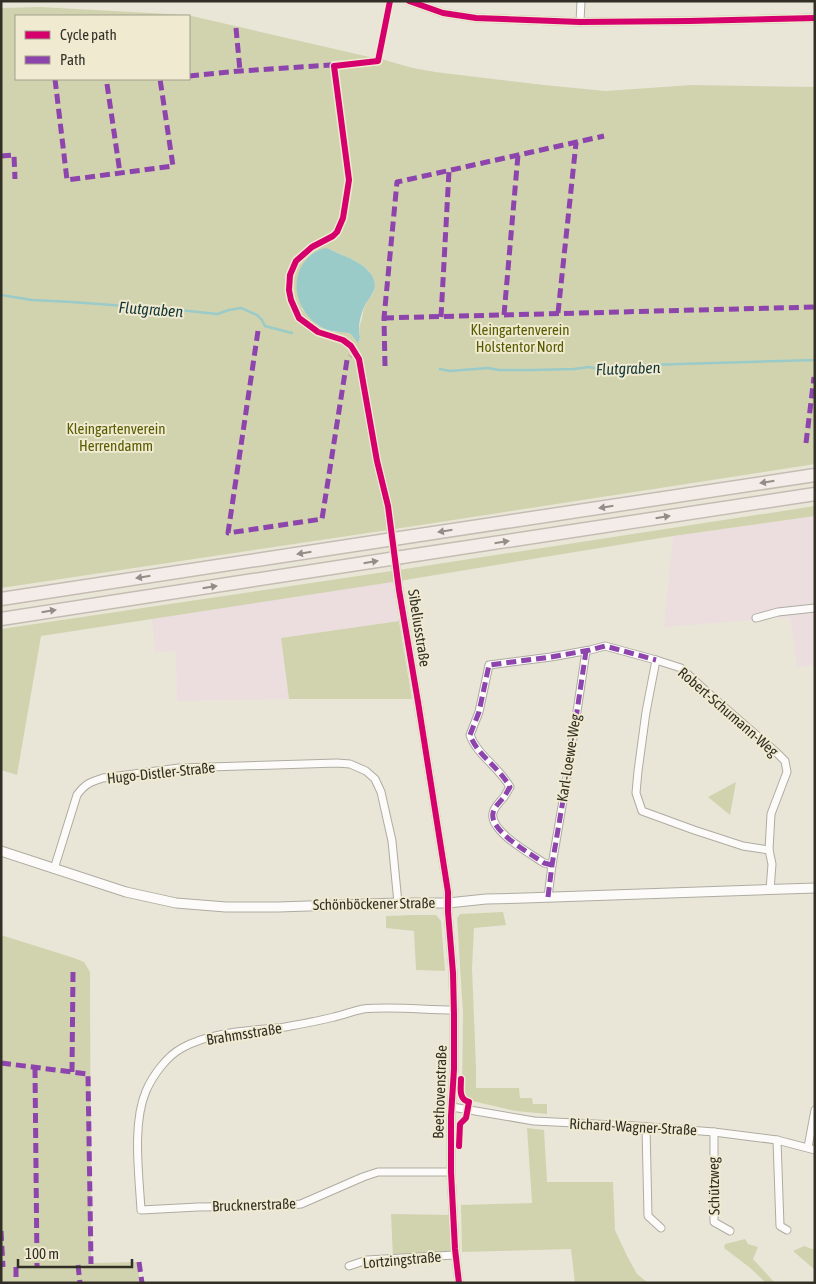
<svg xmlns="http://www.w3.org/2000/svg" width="816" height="1284" viewBox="0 0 816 1284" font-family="'Asap Condensed',sans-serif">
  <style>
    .commercial { fill: #ecdedf }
    .green { fill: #d1d3af; fill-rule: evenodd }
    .water { fill: #9acbc8 }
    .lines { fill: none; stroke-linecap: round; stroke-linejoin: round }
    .stream { stroke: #9acbc8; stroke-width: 2.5 }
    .street-casing { stroke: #aeaca1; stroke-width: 9 }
    .secondary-casing { stroke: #aeaca1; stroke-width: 11 }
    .highway-casing { stroke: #c4bcb3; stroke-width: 15 }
    .street { stroke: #fcfbf9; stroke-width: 7 }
    .secondary { stroke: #fcfbf9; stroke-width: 9 }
    .highway { stroke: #f3ece8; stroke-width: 12 }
    .highway-bridge-casing { stroke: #c4bcb3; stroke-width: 15; stroke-linecap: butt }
    .highway-bridge { stroke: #f3ece8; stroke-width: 12 }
    .quiet { stroke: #8e44ad; stroke-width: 5; stroke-dasharray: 10 5; stroke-linecap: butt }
    .cycleway-casing { stroke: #f0ead1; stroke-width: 9 }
    .cycleway { stroke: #d6006c; stroke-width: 6 }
    .oneway { fill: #928e87 }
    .labels { text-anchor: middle; stroke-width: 4; stroke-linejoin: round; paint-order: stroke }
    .park-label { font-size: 15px; fill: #585c00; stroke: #f0ead1 }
    .street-label { font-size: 15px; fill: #323026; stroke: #f0ead1 }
    .water-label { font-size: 16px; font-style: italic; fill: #133738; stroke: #f0ead1 }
  </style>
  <rect width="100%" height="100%" fill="#e9e6d8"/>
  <g class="commercial">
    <path d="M815,516V665L797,667L790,617L664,627L673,536Z"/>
    <path d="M393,582L399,621L281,638L289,699L177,701L176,651L155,652L152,618Z"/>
  </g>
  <g class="green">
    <path d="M40,7L187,15L374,58V59L331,61L347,172L350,171L336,68L380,63L381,59L413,68L435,72L544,85L605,91L692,85L815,87V464L408,527L1,588V8ZM16,16H189V79H16ZM329,249C345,257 380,266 374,290C373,295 369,299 366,303C363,308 363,313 362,318C360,325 358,330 360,337L358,342L351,334L344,332L328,331L317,325L302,309V267L316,251Z"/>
    <path d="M815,506V516L673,536L393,582L41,636L17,775L1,770V629L405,569Z"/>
    <path d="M399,621L412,699H289L281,638Z"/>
    <path d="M736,782L730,815L708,797Z"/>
    <path d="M503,912L506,925L474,928L472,968L476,1067V1088H519L520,1098H532L533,1104H547V1114L516,1111L468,1100L463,1097L462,1093L463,1013L457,918L460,914Z"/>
    <path d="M414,915H436L441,921L445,971L416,970L414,931L386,928V916Z"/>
    <path d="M1,935L74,958L84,962L90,972L91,1263L137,1262L140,1283H1Z"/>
    <path d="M527,1128L544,1130L547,1182H613L615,1230L627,1256L637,1274L648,1283H575L571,1249L462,1252L461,1205L532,1203Z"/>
    <path d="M391,1214L453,1215L455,1255L393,1258Z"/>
    <path d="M745,1239L748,1244L758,1247L753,1259L775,1283H766L749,1267L724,1248L725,1244Z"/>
    <path d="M804,1246L815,1250V1270L793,1251Z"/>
  </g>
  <path class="water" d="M325,248C330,249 335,252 340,254C353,259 380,271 374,290C372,295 369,299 366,303C361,312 357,328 360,337L358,343L351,334C339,330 330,334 318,325C293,308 287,271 315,252C318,250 322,249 325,248Z"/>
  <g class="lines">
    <g class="stream">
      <path d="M1,295L32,300L72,302L179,310L217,314L229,310L241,308L257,315L262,320L265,326L292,333"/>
      <path d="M440,369L450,371L488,368L499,370H532L574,369L589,367L599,369L614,366L815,360"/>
    </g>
    <g class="street-casing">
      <g id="street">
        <path d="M409,1L443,13L476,18L580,22L689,21L815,18"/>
        <path d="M580,22L581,1"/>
        <path d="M359,359L377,461L388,506L399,590L418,702L448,892V912L453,973L454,1014V1069L451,1116V1172L455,1249L459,1283"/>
        <path d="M756,618L778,612L815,608"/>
        <path d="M656,660L646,712L638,771L636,793L642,811L694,830L743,846L769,850"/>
        <path d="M552,865L544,863C531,854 489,831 493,813C494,807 500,802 504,797C506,794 508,790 510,787C499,767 477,755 470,735L479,712L489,665L551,657L590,650L605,646L656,660L681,668L717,701L777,753L785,761L787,772L771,814L769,850L772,864L770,890"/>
        <path d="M54,869L77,795C85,784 90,782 103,778L179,768L337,763L350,764L366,771L375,779L381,792L392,841L398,903"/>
        <path d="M548,897L552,865L569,765L586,651"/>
        <path d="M452,1107L534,1121L636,1126L714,1132L777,1140L815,1150"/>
        <path d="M646,1127L648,1216L661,1228"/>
        <path d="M714,1132V1222L730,1231"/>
        <path d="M777,1140L780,1226L787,1230"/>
        <path d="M808,1147L815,1110"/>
        <path d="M451,1172H378L363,1177L301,1204L282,1206L198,1207L141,1210C139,1174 132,1124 146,1091C153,1075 167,1056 182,1048C213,1031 251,1031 285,1027C302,1024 318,1021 334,1017C343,1015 353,1011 363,1009C393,1006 424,1010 454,1010"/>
        <path d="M349,1266L367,1260L455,1255"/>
      </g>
    </g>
    <g class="secondary-casing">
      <path id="secondary" d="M1,851L126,892L176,903L226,907H278L398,903H448L486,899L525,898L815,888"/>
    </g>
    <g class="highway-casing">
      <g id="highway">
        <path d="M400,538L815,475"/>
        <path d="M402,557L815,494"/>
        <path d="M1,599L387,540"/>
        <path d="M1,619L390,559"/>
      </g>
    </g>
    <use href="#street" class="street"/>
    <use href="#secondary" class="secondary"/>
    <use href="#highway" class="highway"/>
    <g class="highway-bridge-casing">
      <g id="highway-bridge">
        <path d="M387,540L400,538"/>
        <path d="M390,559L402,557"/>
      </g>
    </g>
    <use href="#highway-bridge" class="highway-bridge"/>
    <g class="quiet">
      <path d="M236,28L240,71"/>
      <path d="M189,76L240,71L330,65L334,66"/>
      <path d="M55,79L67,180L173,166L160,79"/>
      <path d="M147,79V80"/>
      <path d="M107,84L120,173"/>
      <path d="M1,156L14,155L15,179"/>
      <path d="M558,313L576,143"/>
      <path d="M504,315L518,155"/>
      <path d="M441,317L449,171"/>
      <path d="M384,318L815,307"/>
      <path d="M258,331L228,533L322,519L347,360L350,356"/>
      <path d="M385,366L384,318L397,182L604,136"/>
      <path d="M806,443L814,377"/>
      <path d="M552,865L544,863C531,854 489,831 493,813C494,807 500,802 504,797C506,794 508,790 510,787C499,767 477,755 470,735L479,712L489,665L551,657L590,650L605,646L656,660"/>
      <path d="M548,897L552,865L569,765L586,651"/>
      <path d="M1,1063L88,1074L91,1264"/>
      <path d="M35,1068L37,1266"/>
      <path d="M72,1072L73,972"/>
      <path d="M1,1231L3,1267"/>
      <path d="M139,1262L142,1283"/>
      <path d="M78,1265L80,1283"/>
      <path d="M16,1267V1283"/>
    </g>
    <g class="cycleway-casing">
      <g id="cycleway">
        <path d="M390,1L378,61L334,66L349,180L343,218L337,232L333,236L312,247L296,261L290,275L289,290L291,300L299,318L318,332L343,340L351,346L359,359L377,461L388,506L399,590L418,702L448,892V912L453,973L454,1014V1069L451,1116V1172L455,1249L459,1283"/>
        <path d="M409,1L443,13L476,18L580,22L689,21L815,18"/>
        <path d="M459,1146L460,1124L466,1118L469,1102C458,1099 461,1088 461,1079"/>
      </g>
    </g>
    <use href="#cycleway" class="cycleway"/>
  </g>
  <defs><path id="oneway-solid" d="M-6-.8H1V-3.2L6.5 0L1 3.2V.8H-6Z" transform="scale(1.25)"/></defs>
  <g class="oneway">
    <use href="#oneway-solid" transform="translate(767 482) rotate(171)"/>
    <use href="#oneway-solid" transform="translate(606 507) rotate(171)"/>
    <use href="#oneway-solid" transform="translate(663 517) rotate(-9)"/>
    <use href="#oneway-solid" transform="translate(445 531) rotate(171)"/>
    <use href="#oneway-solid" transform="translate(502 542) rotate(-9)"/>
    <use href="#oneway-solid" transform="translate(304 553) rotate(171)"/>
    <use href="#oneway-solid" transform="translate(371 562) rotate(-9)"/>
    <use href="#oneway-solid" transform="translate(143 577) rotate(171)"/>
    <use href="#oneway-solid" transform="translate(210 587) rotate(-9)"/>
    <use href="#oneway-solid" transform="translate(49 611) rotate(-9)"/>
  </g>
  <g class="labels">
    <g class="park-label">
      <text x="520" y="335">Kleingartenverein<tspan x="520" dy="17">Holstentor Nord</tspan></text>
      <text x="116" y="434">Kleingartenverein<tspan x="116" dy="17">Herrendamm</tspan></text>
    </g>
    <g class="street-label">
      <text transform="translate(419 628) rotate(81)" y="5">Sibeliusstraße</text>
      <text transform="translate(728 712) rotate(41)" y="5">Robert-Schumann-Weg</text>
      <text transform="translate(569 758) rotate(-81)" y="5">Karl-Loewe-Weg</text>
      <text transform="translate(161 773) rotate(-6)" y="5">Hugo-Distler-Straße</text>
      <text transform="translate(374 904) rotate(-1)" y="5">Schönböckener Straße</text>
      <text transform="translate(244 1034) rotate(-9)" y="5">Brahmsstraße</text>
      <text transform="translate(440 1092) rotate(-88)" y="5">Beethovenstraße</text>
      <text transform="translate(633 1127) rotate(3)" y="5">Richard-Wagner-Straße</text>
      <text transform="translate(714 1186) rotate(-91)" y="5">Schützweg</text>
      <text transform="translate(254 1205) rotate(-2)" y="5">Brucknerstraße</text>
      <text transform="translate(402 1260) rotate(-5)" y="5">Lortzingstraße</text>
    </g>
    <g class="water-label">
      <text transform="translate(151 309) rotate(4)" y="6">Flutgraben</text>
      <text transform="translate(628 368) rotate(-2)" y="6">Flutgraben</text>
    </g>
  </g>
  <rect width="816" height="1284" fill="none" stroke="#323026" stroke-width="5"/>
  <rect x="15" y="15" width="175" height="65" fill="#f0ead1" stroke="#a4a08d"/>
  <rect x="25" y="31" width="25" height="8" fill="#d6006c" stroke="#a4a08d"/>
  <text x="60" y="40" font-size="15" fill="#323026">Cycle path</text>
  <rect x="25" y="56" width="25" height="8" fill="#8e44ad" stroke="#a4a08d"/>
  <text x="60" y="65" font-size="15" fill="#323026">Path</text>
  <path d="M18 1259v8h114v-8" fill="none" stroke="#323026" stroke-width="2.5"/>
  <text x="25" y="1259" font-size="15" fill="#323026" stroke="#f0ead1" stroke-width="4" paint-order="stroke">100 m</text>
</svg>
